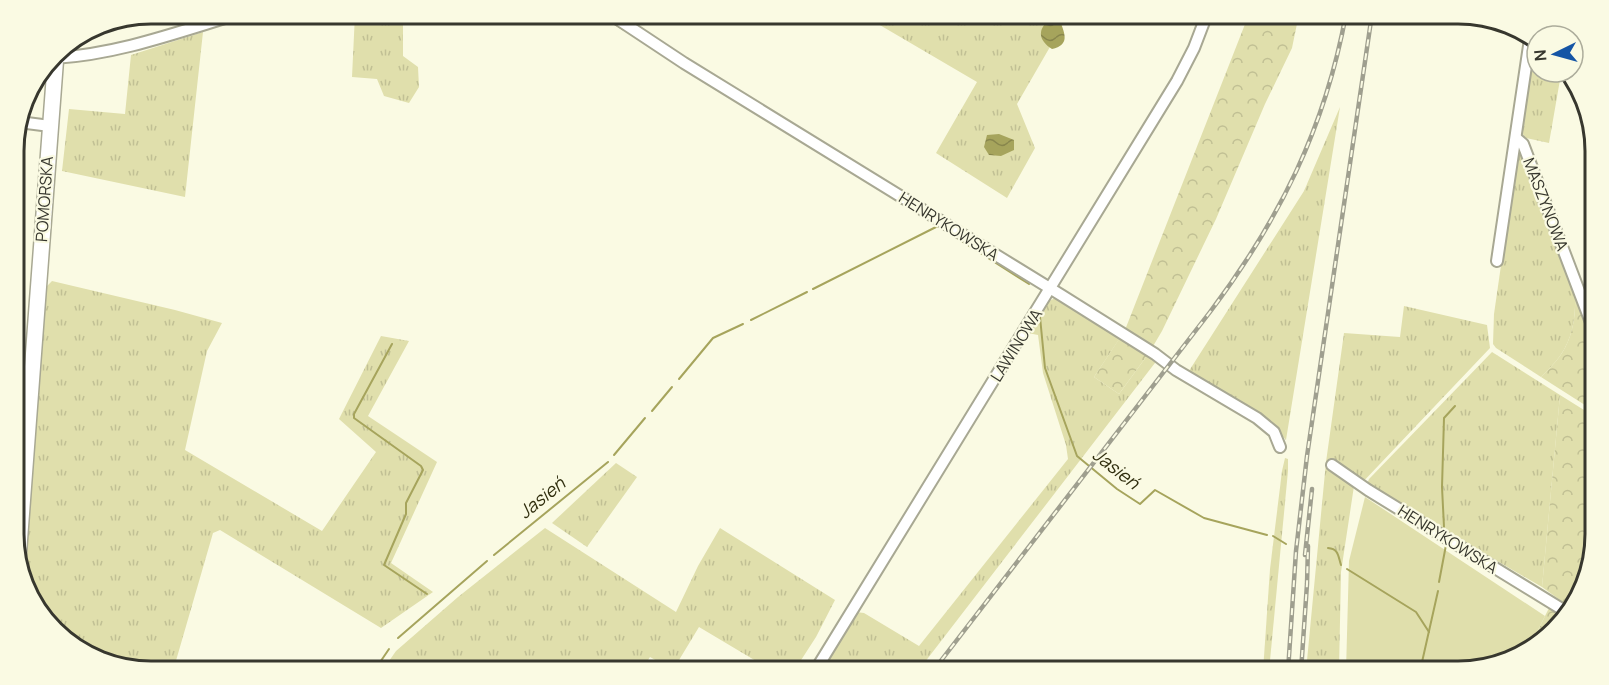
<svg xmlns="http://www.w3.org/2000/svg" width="1609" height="685" viewBox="0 0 1609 685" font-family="Manrope,sans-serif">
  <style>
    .grass { fill: url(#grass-tufts) }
    .forest { fill: url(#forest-crowns) }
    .garden { fill: #e0dfac }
    .water { fill: url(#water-waves) }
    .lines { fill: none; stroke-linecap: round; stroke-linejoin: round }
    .stream { stroke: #a6a45c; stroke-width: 2 }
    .street-casing { stroke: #a8a893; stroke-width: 14 }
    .secondary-casing { stroke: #a8a893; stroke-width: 18 }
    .street { stroke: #fff; stroke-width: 10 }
    .secondary { stroke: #fff; stroke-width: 15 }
    .rail-casing { stroke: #9f9f8f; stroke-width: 4.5 }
    .rail { stroke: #fafae3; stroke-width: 2; stroke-dasharray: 7; stroke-linecap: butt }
    .labels { text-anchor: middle; stroke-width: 4.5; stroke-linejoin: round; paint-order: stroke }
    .street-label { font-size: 16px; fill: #37372e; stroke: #fafae3 }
    .water-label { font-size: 18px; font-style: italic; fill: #302e0e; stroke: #fafae3 }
    .rim { fill: none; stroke: #37372e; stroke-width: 3 }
  </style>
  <defs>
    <pattern id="grass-tufts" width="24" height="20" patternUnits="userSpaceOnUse" patternTransform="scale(1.5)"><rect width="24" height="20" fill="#e0dfac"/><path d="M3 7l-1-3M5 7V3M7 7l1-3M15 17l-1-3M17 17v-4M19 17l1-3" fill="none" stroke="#c1c094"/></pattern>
    <pattern id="forest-crowns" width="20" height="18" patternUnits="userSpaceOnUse" patternTransform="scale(1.5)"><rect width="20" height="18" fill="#e0dfac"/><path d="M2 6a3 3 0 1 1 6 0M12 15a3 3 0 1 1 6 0" fill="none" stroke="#c1c094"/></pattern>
    <pattern id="water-waves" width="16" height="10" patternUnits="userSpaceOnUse" patternTransform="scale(1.5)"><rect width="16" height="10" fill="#a6a45c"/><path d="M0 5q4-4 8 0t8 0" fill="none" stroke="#88864c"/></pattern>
  </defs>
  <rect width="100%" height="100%" fill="#fafae3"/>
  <g class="grass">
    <path d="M355,14H403V56L418,67L419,87L409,103L384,96L377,79L352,77Z"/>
    <path d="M861,14H1069L1017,104L1035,148L1007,198L936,153L977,82Z"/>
    <path d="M203,32L185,197L62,171L69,109L125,114L131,55Z"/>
    <path d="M1537,69V72H1551L1561,74L1549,143L1526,138L1521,132L1530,71Z"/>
    <path d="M1340,107L1286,440L1270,423L1187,374L1304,191Z"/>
    <path d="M1519,152L1523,153L1575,286C1576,310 1575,335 1560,356C1555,363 1548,370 1541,377L1496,348L1493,344L1494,314L1517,154Z"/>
    <path d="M52,281L175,310L222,323L207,351L185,450L322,531L376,452L339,419L381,336L409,341L368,416L437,462L391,563L433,592L381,628L220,530L213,533L173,671H151L99,661L42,618L24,575L26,566L23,551L43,290Z"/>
    <path d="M1055,298H1059L1120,338L1094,377L1119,394L1149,353L1158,359L918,671H820L856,612L864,613L919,646L1068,459L1066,445L1043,373L1038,335L1028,333L1047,302Z"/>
    <path d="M1404,306L1487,325L1490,348L1360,485L1354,486L1341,572L1339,671H1306L1326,462L1344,333L1400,337Z"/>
    <path d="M1492,352L1560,395L1542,587L1368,486L1367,484L1369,479Z"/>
    <path d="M1285,458L1288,459V471L1269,671H1263L1270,569L1282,471Z"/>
    <path d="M616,463L637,477L587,547L552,523Z"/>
    <path d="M545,528L676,612L698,566L720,528L835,600L816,637L794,671H773L699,627L673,670L650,657L641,671H382L396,651L458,597Z"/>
  </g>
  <g class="forest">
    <path d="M1249,14H1299L1292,48L1265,104L1216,219L1162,331L1149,353L1119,394L1094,377L1125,330Z"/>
    <path d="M1575,286L1595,355V409L1588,407L1541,377C1548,370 1555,363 1560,356C1575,335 1576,310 1575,286Z"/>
    <path d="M1560,395L1584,410L1595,414V534L1585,586L1572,602L1564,603L1542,587Z"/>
    <path d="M1550,606L1562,614L1535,647L1531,644Z"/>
  </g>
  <path class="garden" d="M1365,497L1545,616L1531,644L1535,648L1466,671H1346L1349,561Z"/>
  <g class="water">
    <path d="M1055,19L1060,21C1065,34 1070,45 1052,49C1049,47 1046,45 1044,42C1036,32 1045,20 1055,19Z"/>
    <path d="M999,134L1014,140V150L1001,156L989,155L984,147L987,135Z"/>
  </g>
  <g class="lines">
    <g class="stream">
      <path d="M599,14L624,30"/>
      <path d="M842,166L938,226"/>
      <path d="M813,289L938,226L1029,284"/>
      <path d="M1040,317L1045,368L1077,456L1117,489L1140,504L1155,490L1204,518L1267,535"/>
      <path d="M751,320L807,292"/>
      <path d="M392,344L354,414V418L421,466L423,470L406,503V514L384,565L427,594"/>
      <path d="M679,379L713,338L743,324"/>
      <path d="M652,411L672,387"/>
      <path d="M614,455L645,418"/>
      <path d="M1444,527L1442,487L1444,418L1455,406"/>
      <path d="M1273,536L1286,544"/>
      <path d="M1328,548C1339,549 1338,556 1341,565"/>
      <path d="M494,555L608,462"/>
      <path d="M1347,569L1416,612L1429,632"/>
      <path d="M1439,582L1446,545"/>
      <path d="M398,638L487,561"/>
      <path d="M374,671L389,649"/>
      <path d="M1420,671L1438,591"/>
    </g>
    <g class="street-casing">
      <g id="street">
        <path d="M610,14L684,63L1061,295L1155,354L1176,370L1257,418L1274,432L1280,447"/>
        <path d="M55,58C119,54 178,32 238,14"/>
        <path d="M19,122L50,126"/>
        <path d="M1516,138L1523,144L1595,333"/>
        <path d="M1497,261L1530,39"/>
        <path d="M1332,465L1368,490L1565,611"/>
        <path d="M815,671L1177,81L1194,48L1207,14"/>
      </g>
    </g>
    <g class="secondary-casing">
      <path id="secondary" d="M18,560L56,54"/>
    </g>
    <use href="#street" class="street"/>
    <use href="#secondary" class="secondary"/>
    <g class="rail-casing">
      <g id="rail">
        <path d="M1305,555L1312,489"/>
        <path d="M933,671L1210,312C1280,219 1325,128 1346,14"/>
        <path d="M1288,671L1296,551L1307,456L1372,14"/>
        <path d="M1301,671L1307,584L1308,546"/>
      </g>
    </g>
    <use href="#rail" class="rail"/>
  </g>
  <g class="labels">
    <g class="street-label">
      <text transform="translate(44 199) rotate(-86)" y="6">POMORSKA</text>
      <text transform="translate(1546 204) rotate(69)" y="6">MASZYNOWA</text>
      <text transform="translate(949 226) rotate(32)" y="6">HENRYKOWSKA</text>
      <text transform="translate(1016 345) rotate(-58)" y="6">LAWINOWA</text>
      <text transform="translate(1448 539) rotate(32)" y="6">HENRYKOWSKA</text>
    </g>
    <g class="water-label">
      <text transform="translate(1116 469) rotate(38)" y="6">Jasień</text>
      <text transform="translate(542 498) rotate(-39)" y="6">Jasień</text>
    </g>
  </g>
  <path d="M0 0H1609V685H0ZM151 24H1458A127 127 0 0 1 1585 151V534A127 127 0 0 1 1458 661H151A127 127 0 0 1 24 534V151A127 127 0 0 1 151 24Z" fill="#fafae3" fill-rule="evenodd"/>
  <path class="rim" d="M151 24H1458A127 127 0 0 1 1585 151V534A127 127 0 0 1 1458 661H151A127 127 0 0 1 24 534V151A127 127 0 0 1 151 24Z"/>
  <g transform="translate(1555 54) rotate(265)"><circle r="28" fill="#fafae3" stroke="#acac9b" stroke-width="1.5"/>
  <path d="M0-4.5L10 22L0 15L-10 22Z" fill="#1555a5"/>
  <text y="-9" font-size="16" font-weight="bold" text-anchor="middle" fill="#37372e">N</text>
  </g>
</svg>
